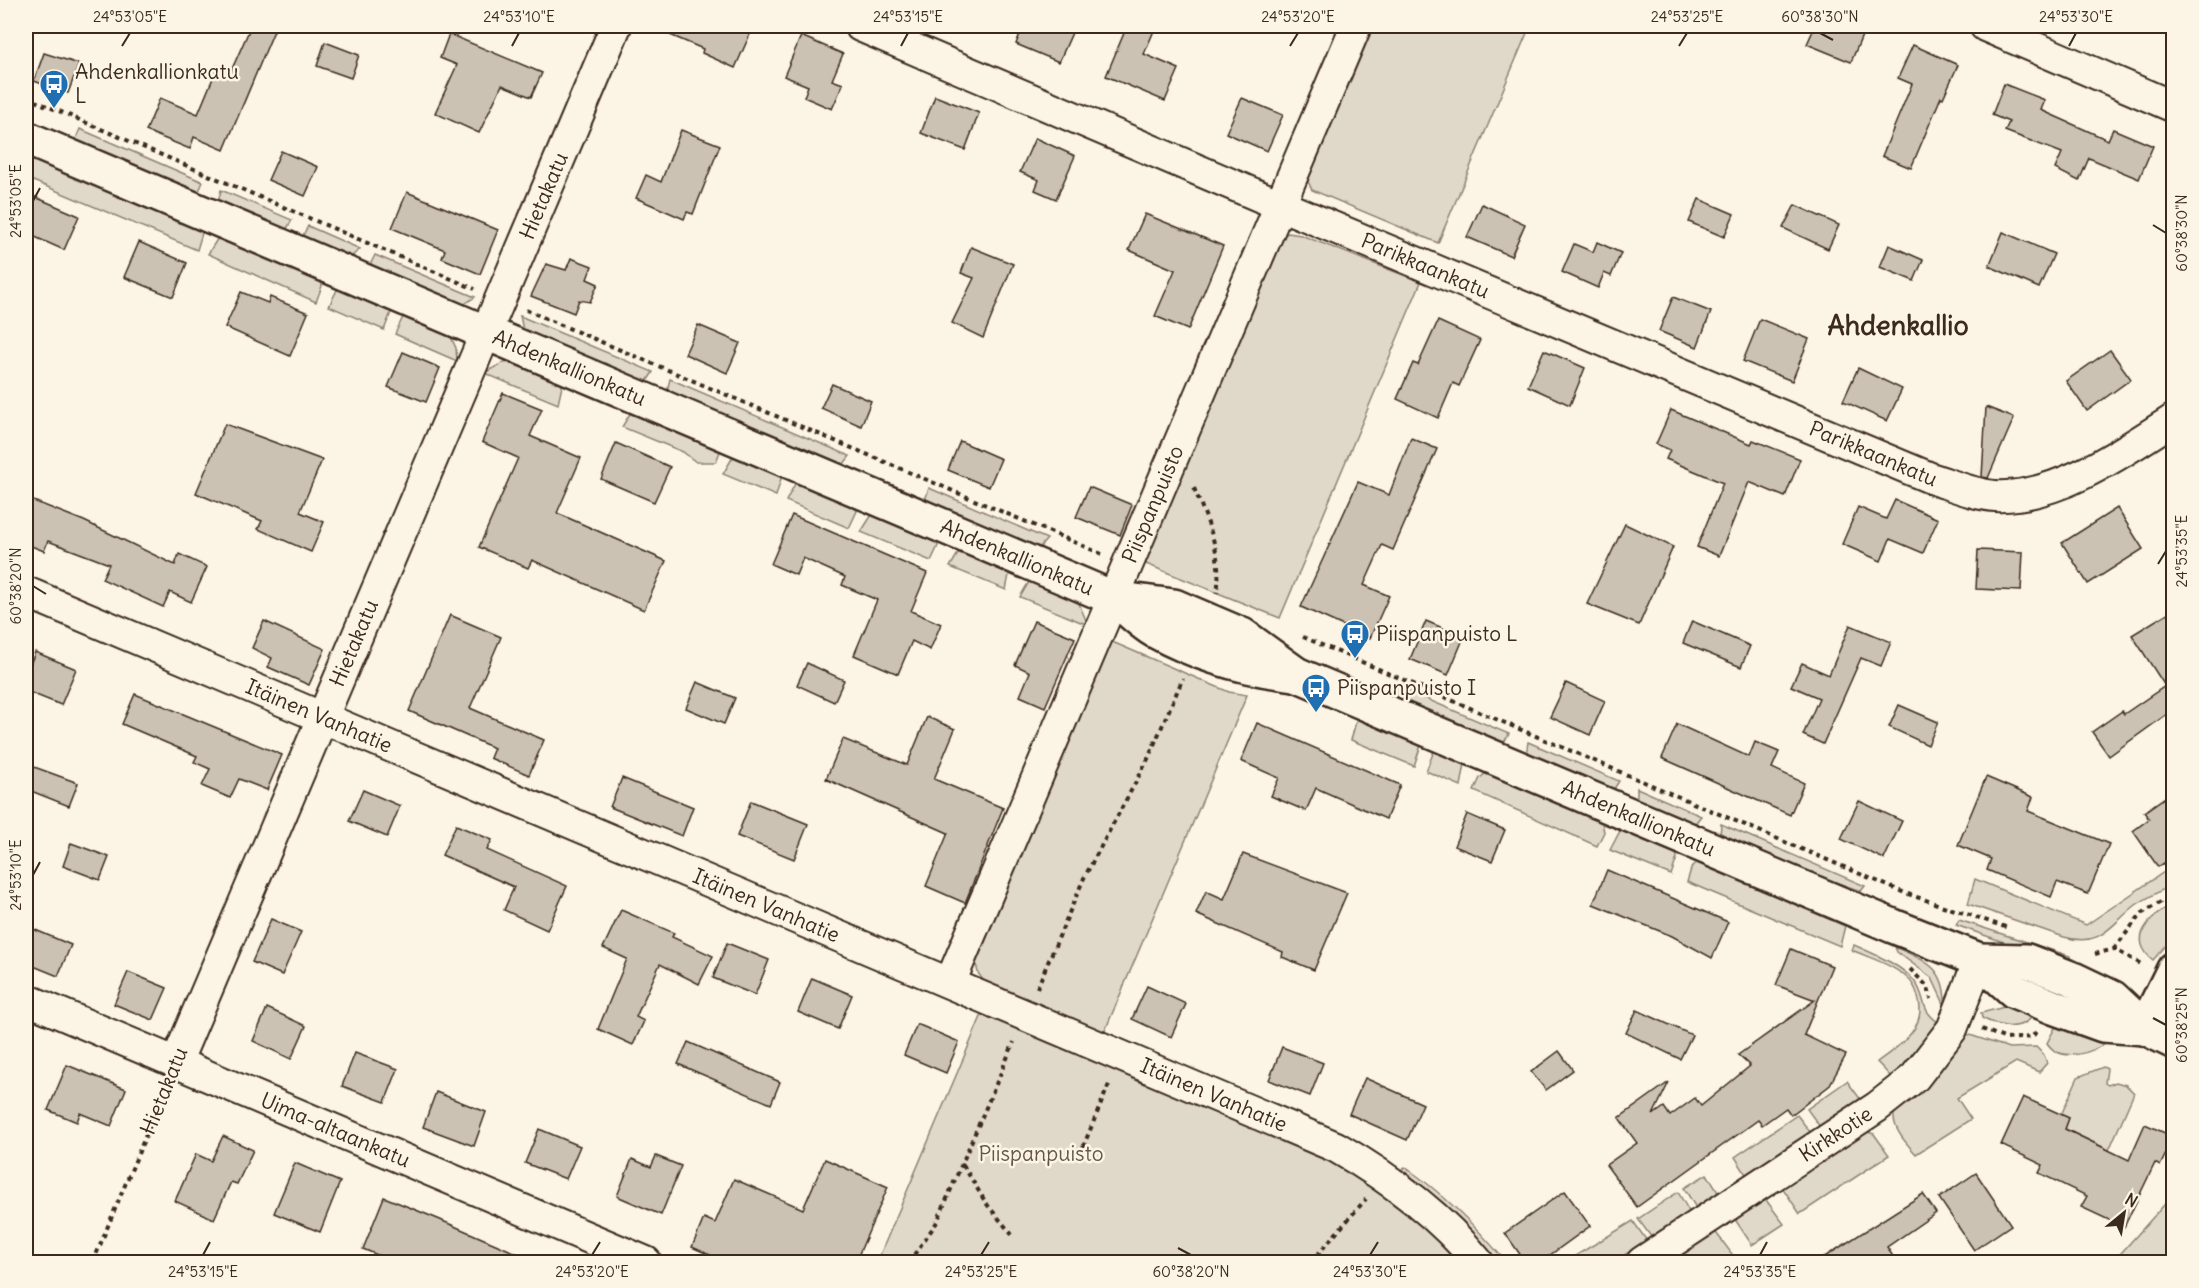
<svg xmlns="http://www.w3.org/2000/svg" width="2199" height="1288" viewBox="0 0 2199 1288" font-family="Delius,sans-serif">
  <style>
    .green { fill: #e0d8c8; stroke: #8e8173; stroke-width: 1.5 }
    .building { fill: #ccc2b3; stroke: #3b2a1e; stroke-width: 1.5 }
    .lines { fill: none; stroke-linecap: round; stroke-linejoin: round }
    .minor-casing { stroke: #3b2a1e; stroke-width: 34 }
    .tertiary-casing { stroke: #3b2a1e; stroke-width: 38 }
    .path { stroke: #3b2a1e; stroke-width: 4; stroke-dasharray: 4.5 4.5; stroke-linecap: butt }
    .minor { stroke: #fcf5e5; stroke-width: 30 }
    .tertiary { stroke: #fcf5e5; stroke-width: 33 }
    .ticks { fill: none; stroke: #3b2a1e; stroke-width: 2 }
    .labels { text-anchor: middle; stroke-width: 5; stroke-linejoin: round; paint-order: stroke }
    .poi-label { font-size: 21px; fill: #3b2a1e; stroke: #fcf5e5; text-anchor: start }
    .street-label { font-size: 21px; fill: #3b2a1e; stroke: #fcf5e5 }
    .park-label { font-size: 21px; fill: #645648; stroke: #fcf5e5 }
    .district-label { font-size: 27px; font-weight: bold; fill: #3b2a1e; stroke: #fcf5e5 }
    .neatline { fill: none; stroke: #3b2a1e; stroke-width: 2 }
    .ticks-label { font-size: 15px; text-anchor: middle; fill: #3b2a1e }
  </style>
  <rect width="100%" height="100%" fill="#fcf5e5"/>
  <filter id="ink" filterUnits="userSpaceOnUse"><feTurbulence type="fractalNoise" baseFrequency=".0167" numOctaves="2"/><feDisplacementMap in="SourceGraphic" scale="12" xChannelSelector="R" yChannelSelector="G"/><feConvolveMatrix kernelMatrix="1 2 1 2 8 2 1 2 1" color-interpolation-filters="sRGB"/></filter>
  <g filter="url(#ink)">
    <g class="green">
      <path d="M1368,26H1530L1438,243L1312,190L1304,173Z"/>
      <path d="M80,129L203,182L198,193L75,141Z"/>
      <path d="M26,156L203,230L197,250L26,178Z"/>
      <path d="M221,190L292,220L286,230L218,202Z"/>
      <path d="M308,226L360,249L351,257L302,237Z"/>
      <path d="M1288,233L1301,235L1421,282L1280,618L1146,564L1145,551L1276,239Z"/>
      <path d="M219,236L321,280L322,286L316,302L208,254Z"/>
      <path d="M375,255L475,297L463,305L370,265Z"/>
      <path d="M339,286L392,310L384,330L329,306Z"/>
      <path d="M404,315L450,335L456,348L457,361L395,334Z"/>
      <path d="M520,316L653,372L646,383L523,330Z"/>
      <path d="M510,359L563,382L558,404L484,373Z"/>
      <path d="M670,379L850,456L843,465L667,391Z"/>
      <path d="M631,412L721,449L716,462H696L683,452L622,427Z"/>
      <path d="M734,455L780,474L781,479L776,496L723,474Z"/>
      <path d="M797,480L854,505L857,511L849,528L786,501Z"/>
      <path d="M929,488L1047,539L1039,548L925,500Z"/>
      <path d="M873,513L935,540L938,546L931,561L861,532Z"/>
      <path d="M960,550L1010,570L1006,590L950,567Z"/>
      <path d="M1030,580L1078,601L1088,625L1020,597Z"/>
      <path d="M1110,641L1229,692L1247,695L1104,1033L985,983L978,973L975,960Z"/>
      <path d="M1396,686L1509,734L1503,744L1392,697Z"/>
      <path d="M1357,718L1421,745L1414,766L1351,740Z"/>
      <path d="M1528,742L1619,781L1612,792L1526,755Z"/>
      <path d="M1434,751L1465,764L1461,786L1426,771Z"/>
      <path d="M1487,772L1602,822L1604,832L1597,846L1474,791L1480,778Z"/>
      <path d="M1637,788L1701,816L1693,826L1637,800Z"/>
      <path d="M1721,824L1865,886L1861,891L1803,871L1720,836Z"/>
      <path d="M1621,829L1676,852L1677,858L1671,875L1610,850Z"/>
      <path d="M1697,862L1845,926L1840,946L1687,882L1692,866Z"/>
      <path d="M2173,866V884C2161,891 2148,897 2136,905C2110,925 2102,948 2064,937L1968,904L1975,879L2086,925Z"/>
      <path d="M2173,903V938L2153,960C2125,937 2153,916 2173,903Z"/>
      <path d="M1959,920L2070,956V966L1956,925Z"/>
      <path d="M1854,945C1874,954 1902,965 1915,982C1927,998 1919,1009 1938,1022L1926,1041L1892,1078L1877,1062C1899,1046 1928,1028 1918,997C1916,989 1913,982 1906,977C1891,964 1870,958 1852,950Z"/>
      <path d="M1895,947C1926,961 1946,967 1945,1006L1932,978L1897,952Z"/>
      <path d="M2008,1006L2036,1012C2022,1033 2001,1028 1982,1018L1981,1013Z"/>
      <path d="M983,1012L1332,1161C1379,1188 1424,1221 1460,1262H877Z"/>
      <path d="M2059,1020L2108,1041C2093,1053 2061,1064 2047,1043Z"/>
      <path d="M1967,1034L2009,1048L2036,1047L2044,1055L2047,1063L2039,1072L2016,1062L1957,1098L1971,1119L1916,1154C1906,1143 1892,1128 1894,1113L1943,1065Z"/>
      <path d="M2103,1067L2107,1069L2105,1083L2108,1085L2116,1082L2126,1085L2134,1093L2109,1150L2065,1129L2069,1118L2061,1115L2078,1077Z"/>
      <path d="M1847,1081L1861,1100L1820,1127L1807,1109Z"/>
      <path d="M1797,1115L1811,1133L1747,1176L1735,1157Z"/>
      <path d="M1865,1131L1874,1134L1889,1155L1800,1214L1782,1187Z"/>
      <path d="M1405,1167C1444,1194 1476,1226 1506,1262H1498C1469,1228 1437,1198 1401,1170Z"/>
      <path d="M1707,1174L1719,1194L1696,1208L1684,1188Z"/>
      <path d="M1678,1192L1690,1213L1652,1238L1638,1219Z"/>
      <path d="M2173,1195V1262H2113Z"/>
      <path d="M1766,1200L1784,1224L1752,1245L1736,1221L1739,1215Z"/>
      <path d="M1633,1221L1647,1241L1613,1262H1565Z"/>
      <path d="M1714,1230L1735,1258L1729,1262H1675L1676,1255Z"/>
    </g>
    <g class="building">
      <path d="M251,26H276L224,150L194,137L190,149L146,131L160,98L198,114L218,66L231,71Z"/>
      <path d="M649,26H737L751,32L735,68L702,53L703,49Z"/>
      <path d="M1023,26H1075L1059,62L1016,44Z"/>
      <path d="M1127,26H1156L1144,54L1179,69L1165,101L1106,76Z"/>
      <path d="M1815,26H1866L1851,62L1807,44Z"/>
      <path d="M449,34L542,73L531,97L502,85L479,133L435,113L457,65L440,58Z"/>
      <path d="M801,36L843,54L832,80L843,84L832,109L804,97L808,86L784,76Z"/>
      <path d="M325,42L359,55L351,78L317,66Z"/>
      <path d="M1913,45L1958,65L1943,98L1941,97L1911,168L1882,156L1912,84L1898,78Z"/>
      <path d="M44,53L79,64L68,93L34,81Z"/>
      <path d="M2004,84L2045,100L2041,110L2108,140L2113,129L2153,146L2139,179L2089,158L2079,181L2055,169L2062,153L2005,131L2009,122L1992,115Z"/>
      <path d="M935,96L979,113L965,150L921,133Z"/>
      <path d="M1242,98L1283,115L1267,151L1226,133Z"/>
      <path d="M681,130L720,145L693,214L687,212L684,219L636,198L646,175L661,182Z"/>
      <path d="M1035,138L1075,156L1056,199L1035,190L1039,180L1020,172Z"/>
      <path d="M281,151L318,167L305,196L268,180Z"/>
      <path d="M407,192L498,230L480,274L442,258L445,250L392,228Z"/>
      <path d="M26,193L79,216L64,250L26,233Z"/>
      <path d="M1699,199L1734,214L1724,237L1689,222Z"/>
      <path d="M1482,204L1525,224L1511,256L1467,237Z"/>
      <path d="M1795,205L1839,225L1828,249L1783,228Z"/>
      <path d="M1145,214L1223,246L1188,330L1155,316L1175,270L1129,250Z"/>
      <path d="M2003,232L2054,254L2039,288L1989,266Z"/>
      <path d="M139,242L187,263L173,297L124,277Z"/>
      <path d="M1597,242L1621,253L1611,276L1604,273L1598,288L1562,272L1574,244L1593,252Z"/>
      <path d="M1889,245L1923,260L1914,281L1880,267Z"/>
      <path d="M971,247L1013,264L983,338L952,323L974,278L961,273Z"/>
      <path d="M571,258L592,266L587,279L598,284L590,302L579,300L574,313L531,296L546,264L566,270Z"/>
      <path d="M241,292L268,303L270,297L308,313L290,356L225,327Z"/>
      <path d="M1673,297L1711,312L1697,347L1659,331Z"/>
      <path d="M1760,319L1809,339L1792,381L1743,361Z"/>
      <path d="M1438,321L1480,340L1459,386L1453,383L1438,418L1397,399L1413,363L1418,365Z"/>
      <path d="M698,325L740,343L727,373L685,354Z"/>
      <path d="M1544,350L1585,368L1570,405L1528,386Z"/>
      <path d="M2110,350L2131,379L2087,411L2066,381Z"/>
      <path d="M403,352L440,368L426,402L388,387Z"/>
      <path d="M1858,368L1902,389L1887,421L1843,401Z"/>
      <path d="M832,384L871,401L861,426L821,408Z"/>
      <path d="M503,393L542,409L530,436L581,458L557,513L666,561L644,610L532,560L528,568L479,547L518,458L482,442Z"/>
      <path d="M1986,407L2014,418L1988,478L1982,477Z"/>
      <path d="M1671,410L1751,444L1753,440L1800,459L1785,497L1749,482L1719,556L1697,547L1723,483L1666,459L1670,450L1656,444Z"/>
      <path d="M225,424L322,460L300,512L324,522L311,552L258,529L262,521L196,493Z"/>
      <path d="M1411,438L1437,449L1393,550L1382,545L1364,585L1389,596L1370,638L1301,607L1358,482L1389,495Z"/>
      <path d="M960,441L1001,459L989,487L948,470Z"/>
      <path d="M616,443L670,467L654,502L601,479Z"/>
      <path d="M1089,487L1132,505L1120,535L1076,517Z"/>
      <path d="M26,498L84,521L175,565L179,554L207,567L191,602L170,592L163,607L102,579L109,564L48,541L44,551L26,544Z"/>
      <path d="M1895,500L1938,519L1923,553L1890,539L1881,561L1842,544L1858,507L1886,519Z"/>
      <path d="M2117,508L2143,549L2088,584L2062,543Z"/>
      <path d="M792,515L927,573L911,611L941,624L930,650L912,641L898,674L854,655L877,600L842,585L845,577L803,558L796,575L771,564Z"/>
      <path d="M1625,524L1673,547L1639,625L1587,604Z"/>
      <path d="M1978,550L2023,552L2021,591L1976,589Z"/>
      <path d="M2174,609V709L2109,756L2092,732L2122,711L2124,714L2165,686L2132,635Z"/>
      <path d="M450,615L501,637L470,708L544,740L529,775L490,758L494,748L409,711Z"/>
      <path d="M264,621L325,649L309,685L268,667L272,658L252,648Z"/>
      <path d="M1034,621L1075,638L1045,707L1020,696L1030,672L1015,665Z"/>
      <path d="M1426,621L1464,637L1448,675L1410,659Z"/>
      <path d="M1692,621L1750,646L1741,667L1683,643Z"/>
      <path d="M1850,625L1891,642L1881,666L1861,658L1823,744L1803,735L1819,698L1791,686L1802,663L1829,675Z"/>
      <path d="M35,652L76,669L61,705L26,691V675Z"/>
      <path d="M807,663L844,680L834,702L797,685Z"/>
      <path d="M697,682L735,698L724,724L686,708Z"/>
      <path d="M1566,683L1605,701L1590,735L1550,717Z"/>
      <path d="M135,694L282,755L267,790L239,779L230,798L202,786L210,769L194,762L197,756L122,724Z"/>
      <path d="M1899,705L1938,722L1928,745L1889,727Z"/>
      <path d="M927,717L955,729L934,779L1003,808L965,903L926,886L948,833L826,779L843,739L907,765Z"/>
      <path d="M1257,723L1400,785L1386,819L1316,788L1306,811L1271,796L1279,778L1241,761Z"/>
      <path d="M1677,724L1749,757L1755,742L1779,752L1772,768L1804,783L1790,815L1662,758Z"/>
      <path d="M26,764L78,783L69,806L26,789Z"/>
      <path d="M1986,777L2033,797L2028,811L2109,844L2088,894L2057,882L2051,897L1987,870L1991,859L1958,845Z"/>
      <path d="M622,778L693,807L682,836L610,807Z"/>
      <path d="M363,790L400,806L387,837L349,821Z"/>
      <path d="M2174,791V856L2158,867L2133,831L2149,819L2144,812Z"/>
      <path d="M751,801L808,824L794,859L737,836Z"/>
      <path d="M1859,801L1902,821L1884,859L1841,839Z"/>
      <path d="M1467,814L1505,830L1492,861L1454,846Z"/>
      <path d="M456,825L492,840L487,850L567,886L547,930L504,910L514,887L442,855Z"/>
      <path d="M71,843L109,857L100,880L63,866Z"/>
      <path d="M1243,854L1347,893L1314,970L1282,957L1283,952L1196,914L1206,891L1224,899Z"/>
      <path d="M1607,870L1728,922L1712,958L1672,936L1593,904Z"/>
      <path d="M621,910L674,933L672,937L713,956L699,984L660,964L636,1017L644,1021L633,1045L598,1029L627,959L603,948Z"/>
      <path d="M271,919L301,932L282,975L252,962Z"/>
      <path d="M26,926L71,945L58,976L26,963Z"/>
      <path d="M727,943L769,960L755,995L713,978Z"/>
      <path d="M1791,949L1832,966L1804,1035L1846,1055L1829,1086L1791,1115L1786,1108L1762,1125L1758,1120L1637,1207L1606,1165L1637,1143L1619,1118L1669,1082L1653,1115L1664,1107L1670,1116L1695,1098L1701,1106L1750,1066L1738,1055L1815,1000L1776,985Z"/>
      <path d="M128,972L167,988L153,1020L114,1004Z"/>
      <path d="M812,978L852,995L838,1029L798,1012Z"/>
      <path d="M1147,986L1186,1004L1171,1037L1132,1019Z"/>
      <path d="M267,1008L306,1026L291,1059L253,1041Z"/>
      <path d="M1637,1010L1692,1035L1680,1059L1626,1033Z"/>
      <path d="M917,1024L959,1042L946,1073L904,1055Z"/>
      <path d="M688,1042L780,1082L771,1104L678,1064Z"/>
      <path d="M1282,1047L1323,1063L1310,1096L1269,1080Z"/>
      <path d="M1559,1051L1573,1070L1546,1090L1531,1072Z"/>
      <path d="M355,1053L398,1069L385,1102L342,1086Z"/>
      <path d="M67,1065L126,1089L111,1126L80,1113L77,1122L48,1110Z"/>
      <path d="M1365,1078L1423,1104L1407,1140L1349,1114Z"/>
      <path d="M436,1092L486,1112L474,1146L423,1127Z"/>
      <path d="M2023,1097L2069,1118L2065,1129L2129,1160L2145,1124L2174,1137L2160,1166L2155,1163L2124,1227L2081,1207L2087,1196L2039,1173L2043,1165L2001,1145Z"/>
      <path d="M539,1129L580,1146L566,1179L525,1163Z"/>
      <path d="M223,1136L253,1150L237,1184L231,1182L214,1219L175,1201L196,1154L211,1161Z"/>
      <path d="M656,1156L681,1166L661,1215L617,1196L632,1159L651,1167Z"/>
      <path d="M825,1159L888,1187L855,1263H728L692,1247L704,1218L715,1223L734,1179L803,1209Z"/>
      <path d="M295,1163L340,1182L320,1232L274,1213Z"/>
      <path d="M1976,1173L2011,1225L1974,1250L1939,1198Z"/>
      <path d="M1565,1191L1590,1226L1539,1263H1526L1505,1233Z"/>
      <path d="M1923,1194L1936,1213L1887,1247L1897,1263H1815Z"/>
      <path d="M384,1197L438,1219L539,1263H397L363,1249Z"/>
    </g>
    <g class="lines">
      <g class="minor-casing">
        <g id="minor">
          <path id="s1" d="M860,26L1280,205L1933,479C1952,485 1976,495 1995,496C2057,499 2123,452 2174,419"/>
          <path d="M1985,26L2174,107"/>
          <path id="s2" d="M26,592L1336,1147C1388,1177 1440,1215 1478,1262"/>
          <path id="s3" d="M950,983L1356,26"/>
          <path id="s4" d="M26,999L646,1262"/>
          <path id="s5" d="M176,1063L616,26"/>
          <path id="s6" d="M1642,1262L1877,1107L1915,1077L1952,1029L1979,960"/>
        </g>
      </g>
      <g class="tertiary-casing">
        <g id="tertiary">
          <path id="s7" d="M26,138L1113,598L1174,606L1242,635L1296,674L1893,926L1979,960L2014,991L2053,1007L2103,1025L2145,1028"/>
          <path d="M1115,599C1128,609 1141,623 1155,631C1199,655 1246,669 1296,674"/>
          <path d="M1979,960L2027,961L2073,979L2113,998L2145,1028L2174,1042"/>
          <path d="M2145,1028L2174,969"/>
        </g>
      </g>
      <g class="path">
        <path d="M26,97L475,289"/>
        <path d="M526,310L1102,554"/>
        <path d="M1194,488C1208,523 1223,554 1217,593"/>
        <path d="M1303,637L1905,893L2008,928"/>
        <path d="M2114,949L2141,914L2174,894"/>
        <path d="M2095,954L2114,949L2143,965"/>
        <path d="M1910,969L1928,987L1931,999"/>
        <path d="M1037,988L1084,878L1147,761L1183,678"/>
        <path d="M1982,1029L2006,1039L2032,1037L2036,1032"/>
        <path d="M1083,1147L1110,1082"/>
        <path d="M963,1165L986,1203L1013,1236"/>
        <path d="M93,1262L165,1089"/>
        <path d="M909,1262L937,1222L1014,1042"/>
        <path d="M1311,1262L1366,1199"/>
      </g>
      <use href="#minor" class="minor"/>
      <use href="#tertiary" class="tertiary"/>
    </g>
  </g>
  <path class="ticks" d="M1820,33L1833,40M122,46L130,33M512,46L519,33M901,46L908,33M1290,46L1298,33M1679,46L1687,33M2069,46L2076,33M33,201L40,188M2153,225L2166,233M2158,564L2166,551M33,586L46,594M33,875L40,862M2153,1018L2166,1025M1178,1248L1191,1255M203,1255L210,1242M592,1255L600,1242M981,1255L989,1242M1370,1255L1378,1242M1760,1255L1767,1242"/>
  <defs>
    <g id="bus-pin" transform="scale(1.5)"><path d="M0 17L-7.5 6A9.5 9.5 0 1 1 7.5 6Z" fill="#1f6fb2" stroke="#fcf5e5"/><path d="M-5-6H5V4H4V6H2V4H-2V6H-4V4H-5ZM-3.5-4V0h7V-4ZM-3.5 1.2v1.5H-2V1.2ZM2 1.2v1.5H3.5V1.2Z" fill="#fff"/></g>
  </defs>
  <g fill-rule="evenodd">
    <use href="#bus-pin" x="54" y="84"/>
    <use href="#bus-pin" x="1355" y="634"/>
    <use href="#bus-pin" x="1316" y="688"/>
  </g>
  <g class="labels">
    <g class="poi-label">
      <text x="75" y="79">Ahdenkallionkatu<tspan x="75" dy="24">L</tspan></text>
      <text x="1376" y="641">Piispanpuisto L</text>
      <text x="1337" y="695">Piispanpuisto I</text>
    </g>
    <g class="street-label">
      <text dy="7" stroke="none"><textPath href="#s5" startOffset="942">Hietakatu</textPath></text>
      <text dy="7" stroke="none"><textPath href="#s1" startOffset="614">Parikkaankatu</textPath></text>
      <text dy="7" stroke="none"><textPath href="#s7" startOffset="590">Ahdenkallionkatu</textPath></text>
      <text dy="7" stroke="none"><textPath href="#s1" startOffset="1100">Parikkaankatu</textPath></text>
      <text dy="7" stroke="none"><textPath href="#s3" startOffset="520">Piispanpuisto</textPath></text>
      <text dy="7" stroke="none"><textPath href="#s7" startOffset="1076">Ahdenkallionkatu</textPath></text>
      <text dy="7" stroke="none"><textPath href="#s5" startOffset="456">Hietakatu</textPath></text>
      <text dy="7" stroke="none"><textPath href="#s2" startOffset="318">Itäinen Vanhatie</textPath></text>
      <text dy="7" stroke="none"><textPath href="#s7" startOffset="1754">Ahdenkallionkatu</textPath></text>
      <text dy="7" stroke="none"><textPath href="#s2" startOffset="804">Itäinen Vanhatie</textPath></text>
      <text transform="translate(164 1091) rotate(-68)" y="7">Hietakatu</text>
      <text dy="7" stroke="none"><textPath href="#s2" startOffset="1290">Itäinen Vanhatie</textPath></text>
      <text dy="7" stroke="none"><textPath href="#s4" startOffset="336">Uima-altaankatu</textPath></text>
      <text dy="7" stroke="none"><textPath href="#s6" startOffset="232">Kirkkotie</textPath></text>
    </g>
    <g class="park-label">
      <text x="1041" y="1161">Piispanpuisto</text>
    </g>
    <g class="district-label">
      <text x="1898" y="335">Ahdenkallio</text>
    </g>
  </g>
  <rect width="2199" height="1288" fill="none" stroke="#fcf5e5" stroke-width="66"/>
  <g transform="translate(2124 1213) rotate(30)" stroke="#fcf5e5" stroke-width="4.5" paint-order="stroke">
  <path d="M0-4.5L10 22L0 15L-10 22Z" fill="#3b2a1e"/>
  <text y="-9" font-size="16" font-weight="bold" text-anchor="middle" fill="#3b2a1e">N</text>
  </g>
  <rect x="33" y="33" width="2133" height="1222" class="neatline"/>
  <g class="ticks-label">
    <text x="130" y="22">24°53'05"E</text>
    <text x="519" y="22">24°53'10"E</text>
    <text x="908" y="22">24°53'15"E</text>
    <text x="1298" y="22">24°53'20"E</text>
    <text x="1687" y="22">24°53'25"E</text>
    <text x="1820" y="22">60°38'30"N</text>
    <text x="2076" y="22">24°53'30"E</text>
    <text transform="translate(16 201) rotate(-90)" y="5">24°53'05"E</text>
    <text transform="translate(2182 233) rotate(-90)" y="5">60°38'30"N</text>
    <text transform="translate(2182 551) rotate(-90)" y="5">24°53'35"E</text>
    <text transform="translate(16 586) rotate(-90)" y="5">60°38'20"N</text>
    <text transform="translate(16 875) rotate(-90)" y="5">24°53'10"E</text>
    <text transform="translate(2182 1025) rotate(-90)" y="5">60°38'25"N</text>
    <text x="203" y="1277">24°53'15"E</text>
    <text x="592" y="1277">24°53'20"E</text>
    <text x="981" y="1277">24°53'25"E</text>
    <text x="1191" y="1277">60°38'20"N</text>
    <text x="1370" y="1277">24°53'30"E</text>
    <text x="1760" y="1277">24°53'35"E</text>
  </g>
</svg>
